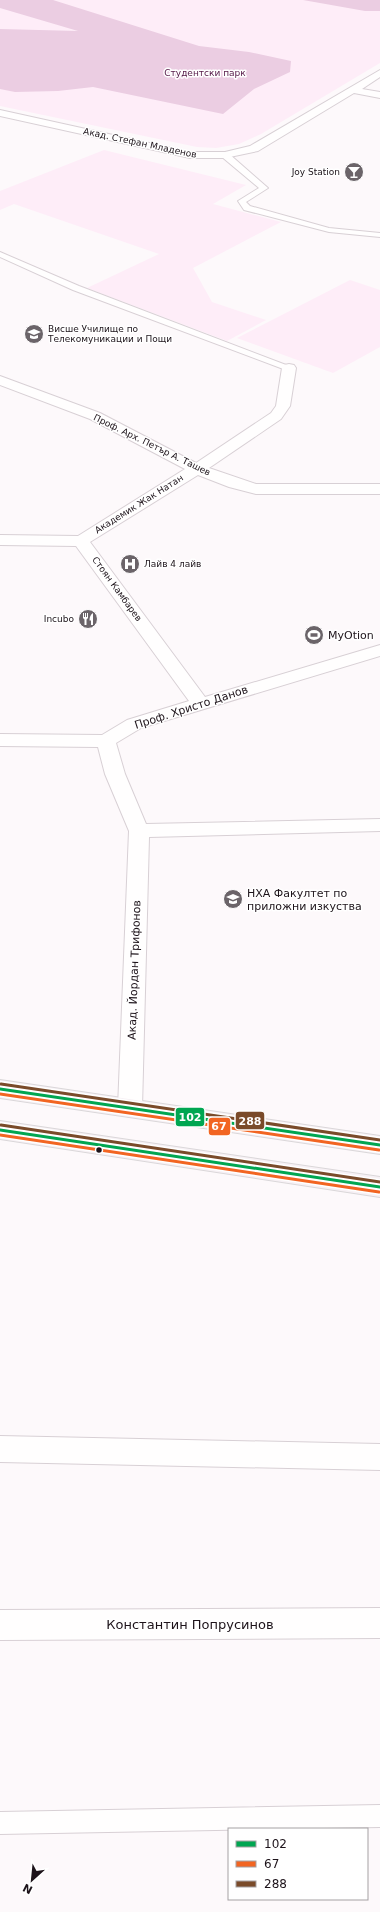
<svg xmlns="http://www.w3.org/2000/svg" width="380" height="1912" viewBox="0 0 380 1912" font-family="'DejaVu Sans',sans-serif">
  <style>
    .green { fill: #feedf8 }
    .forest { fill: #ebcde2 }
    .lines { fill: none; stroke-linecap: round; stroke-linejoin: round }
    .service-casing { stroke: #d8d0d5; stroke-width: 2 }
    .minor-casing { stroke: #d8d0d5; stroke-width: 2 }
    .tertiary-casing { stroke: #d8d0d5; stroke-width: 2 }
    .primary-casing { stroke: #dad7d9; stroke-width: 2 }
    .service { fill: #fffefe; fill-rule: evenodd }
    .minor { fill: #fffefe; fill-rule: evenodd }
    .tertiary { fill: #fffefe; fill-rule: evenodd }
    .primary { fill: #f7f1f5; fill-rule: evenodd }
    .bus-1-casing { stroke: #fff; stroke-width: 6 }
    .bus-2-casing { stroke: #fff; stroke-width: 6 }
    .bus-3-casing { stroke: #fff; stroke-width: 6 }
    .bus-1 { stroke: #00a651; stroke-width: 3 }
    .bus-2 { stroke: #f26522; stroke-width: 3 }
    .bus-3 { stroke: #7a4b2a; stroke-width: 3 }
    .bus-dot { fill: #1d131a; stroke: #fff; stroke-width: 1.5 }
    .labels { text-anchor: middle; stroke-width: 3; stroke-linejoin: round; paint-order: stroke }
    .far-park-label { font-size: 9px; fill: #521645; stroke: #fff }
    .far-street-label { font-size: 9px; fill: #1d131a; stroke: #fff }
    .far-poi-label { font-size: 9px; fill: #1d131a; stroke: #fff; text-anchor: end }
    .poi-label { font-size: 11px; fill: #1d131a; stroke: #fff; text-anchor: start }
    .street-label { font-size: 11px; fill: #1d131a; stroke: #fff }
    .near-street-label { font-size: 13px; fill: #1d131a; stroke: #fff }
    .line-badge { stroke: #fff; stroke-width: 1.5 }
    .badge-label { font-size: 11px; text-anchor: middle; font-weight: bold; fill: #fff }
  </style>
  <rect width="100%" height="100%" fill="#fdf9fb"/>
  <g class="green">
    <path d="M0,0H380V63L261,134L239,144L216,148L197,147L0,106Z"/>
    <path d="M104,150L246,185L213,204L281,222L193,268L212,302L266,320L227,341L87,288L159,254L14,204L0,210V191Z"/>
    <path d="M350,280L380,290V347L333,373L237,338Z"/>
  </g>
  <g class="forest">
    <path d="M0,0H53L199,46L249,52L291,61L290,72L254,89L223,114L93,87L58,91L15,92L0,89V29L78,31L0,8Z"/>
    <path d="M303,0H380V11H365Z"/>
  </g>
  <g class="lines">
    <g class="service-casing">
      <g id="service">
        <path d="M222,153H228L268,188L246,202L250,206L329,228L380,233V237L329,232L244,210L238,201L259,188L222,157Z"/>
        <path d="M0,252L79,286L294,368L292,370H286L73,290L0,257Z"/>
        <path d="M380,1805V1827L0,1834V1812Z"/>
      </g>
    </g>
    <g class="minor-casing">
      <g id="minor">
        <path d="M289,364L294,365L296,368L290,406L281,419L209,468L256,484H380V494H256L229,487L198,475L90,542L205,697L380,645V656L141,728L116,743L125,774L146,824L380,819V831L149,837L142,1108L138,1114L130,1117L122,1114L118,1108L129,831L105,774L98,747L0,746V734L102,735L127,720L189,701L76,546L0,545V535L78,536L185,469L90,419L0,385V376L100,413L196,463L271,413L276,406L282,368L284,365Z"/>
        <path d="M0,1436L380,1444V1470L0,1462Z"/>
        <path d="M380,1608V1638L0,1640V1610Z"/>
      </g>
    </g>
    <g class="tertiary-casing">
      <path id="tertiary" d="M380,70V77L362,89L380,92V98L354,93L258,151L225,158H190L0,116V110L190,152H225L250,146Z"/>
    </g>
    <g class="primary-casing">
      <g id="primary">
        <path d="M0,1080L380,1136V1154L0,1098Z"/>
        <path d="M0,1121L380,1177V1197L0,1139Z"/>
      </g>
    </g>
    <use href="#service" class="service"/>
    <use href="#minor" class="minor"/>
    <use href="#tertiary" class="tertiary"/>
    <use href="#primary" class="primary"/>
    <g class="bus-1-casing">
      <g id="bus-1">
        <path d="M0,1089L380,1145"/>
        <path d="M0,1130L380,1187"/>
      </g>
    </g>
    <g class="bus-2-casing">
      <g id="bus-2">
        <path d="M0,1094L379,1150"/>
        <path d="M0,1135L379,1192"/>
      </g>
    </g>
    <g class="bus-3-casing">
      <g id="bus-3">
        <path d="M1,1084L380,1140"/>
        <path d="M1,1125L380,1182"/>
      </g>
    </g>
    <use href="#bus-1" class="bus-1"/>
    <use href="#bus-2" class="bus-2"/>
    <use href="#bus-3" class="bus-3"/>
  </g>
  <defs>
    <g id="bar-disc" transform="scale(1)"><circle r="9.5" fill="#6b6469" stroke="#fff"/><path d="M-6-5H6L.8 .8V4.5H3.5V6h-7V4.5H-.8V.8Z" fill="#fff"/></g>
    <g id="university-disc" transform="scale(1)"><circle r="9.5" fill="#6b6469" stroke="#fff"/><path d="M0-5L7-2L0 1L-7-2ZM-4 1L0 2.5L4 1V4Q0 6-4 4Z" fill="#fff"/></g>
    <g id="hospital-disc" transform="scale(1)"><circle r="9.5" fill="#6b6469" stroke="#fff"/><path d="M-5-5h3v3.5h4V-5h3V5h-3V1.5h-4V5h-3Z" fill="#fff"/></g>
    <g id="restaurant-disc" transform="scale(1)"><circle r="9.5" fill="#6b6469" stroke="#fff"/><path d="M-5-6h1v4h1v-4h1v4h1v-4h1v5L-1.5 .5V6h-2V.5L-5-1ZM5-6V6H3V1.5H1.5Q1.5-4 5-6Z" fill="#fff"/></g>
    <g id="stadium-disc" transform="scale(1)"><circle r="9.5" fill="#6b6469" stroke="#fff"/><path d="M0-5a6.5 5 0 1 0 0 10a6.5 5 0 1 0 0-10ZM-3.5-1.8h7v3.6h-7Z" fill="#fff"/></g>
  </defs>
  <g fill-rule="evenodd">
    <use href="#bar-disc" x="354" y="172"/>
    <use href="#university-disc" x="34" y="334"/>
    <use href="#hospital-disc" x="130" y="564"/>
    <use href="#restaurant-disc" x="88" y="619"/>
    <use href="#stadium-disc" x="314" y="635"/>
    <use href="#university-disc" x="233" y="899"/>
  </g>
  <circle class="bus-dot" cx="99" cy="1150" r="3.5"/>
  <g class="labels">
    <g class="far-park-label">
      <text x="205" y="76">Студентски парк</text>
    </g>
    <g class="far-street-label">
      <text transform="translate(140 143) rotate(12)" y="3">Акад. Стефан Младенов</text>
      <text transform="translate(152 445) rotate(26)" y="3">Проф. Арх. Петър А. Ташев</text>
      <text transform="translate(139 504) rotate(-32)" y="3">Академик Жак Натан</text>
      <text transform="translate(117 589) rotate(54)" y="3">Стоян Камбарев</text>
    </g>
    <g class="far-poi-label">
      <text x="340" y="175">Joy Station</text>
      <text x="48" y="332" text-anchor="start">Висше Училище по<tspan x="48" dy="10">Телекомуникации и Пощи</tspan></text>
      <text x="144" y="567" text-anchor="start">Лайв 4 лайв</text>
      <text x="74" y="622">Incubo</text>
    </g>
    <g class="poi-label">
      <text x="328" y="639">MyOtion</text>
      <text x="247" y="897">НХА Факултет по<tspan x="247" dy="13">приложни изкуства</tspan></text>
    </g>
    <g class="street-label">
      <text transform="translate(191 707) rotate(-18)" y="4">Проф. Христо Данов</text>
      <text transform="translate(134 970) rotate(-88)" y="4">Акад. Йордан Трифонов</text>
    </g>
    <g class="near-street-label">
      <text x="190" y="1629">Константин Попрусинов</text>
    </g>
  </g>
  <g class="line-badge">
    <rect x="175" y="1107" width="30" height="20" rx="4" fill="#00a651"/>
    <rect x="235" y="1111" width="30" height="19" rx="4" fill="#7a4b2a"/>
    <rect x="208" y="1117" width="23" height="19" rx="4" fill="#f26522"/>
  </g>
  <g class="badge-label">
    <text x="190" y="1121">102</text>
    <text x="250" y="1125">288</text>
    <text x="219" y="1130">67</text>
  </g>
  <rect x="228" y="1828" width="140" height="72" fill="#ffffff" stroke="#a5a1a3"/>
  <rect x="236" y="1841" width="20" height="6" fill="#00a651" stroke="#a5a1a3"/>
  <text x="264" y="1848" font-size="12" fill="#1d131a">102</text>
  <rect x="236" y="1861" width="20" height="6" fill="#f26522" stroke="#a5a1a3"/>
  <text x="264" y="1868" font-size="12" fill="#1d131a">67</text>
  <rect x="236" y="1881" width="20" height="6" fill="#7a4b2a" stroke="#a5a1a3"/>
  <text x="264" y="1888" font-size="12" fill="#1d131a">288</text>
  <g transform="translate(32 1880) rotate(207)" stroke="#ffffff" stroke-width="3" paint-order="stroke">
  <path d="M0-3L7 15L0 10L-7 15Z" fill="#1d131a"/>
  <text y="-6" font-size="11" font-weight="bold" text-anchor="middle" fill="#1d131a">N</text>
  </g>
</svg>
